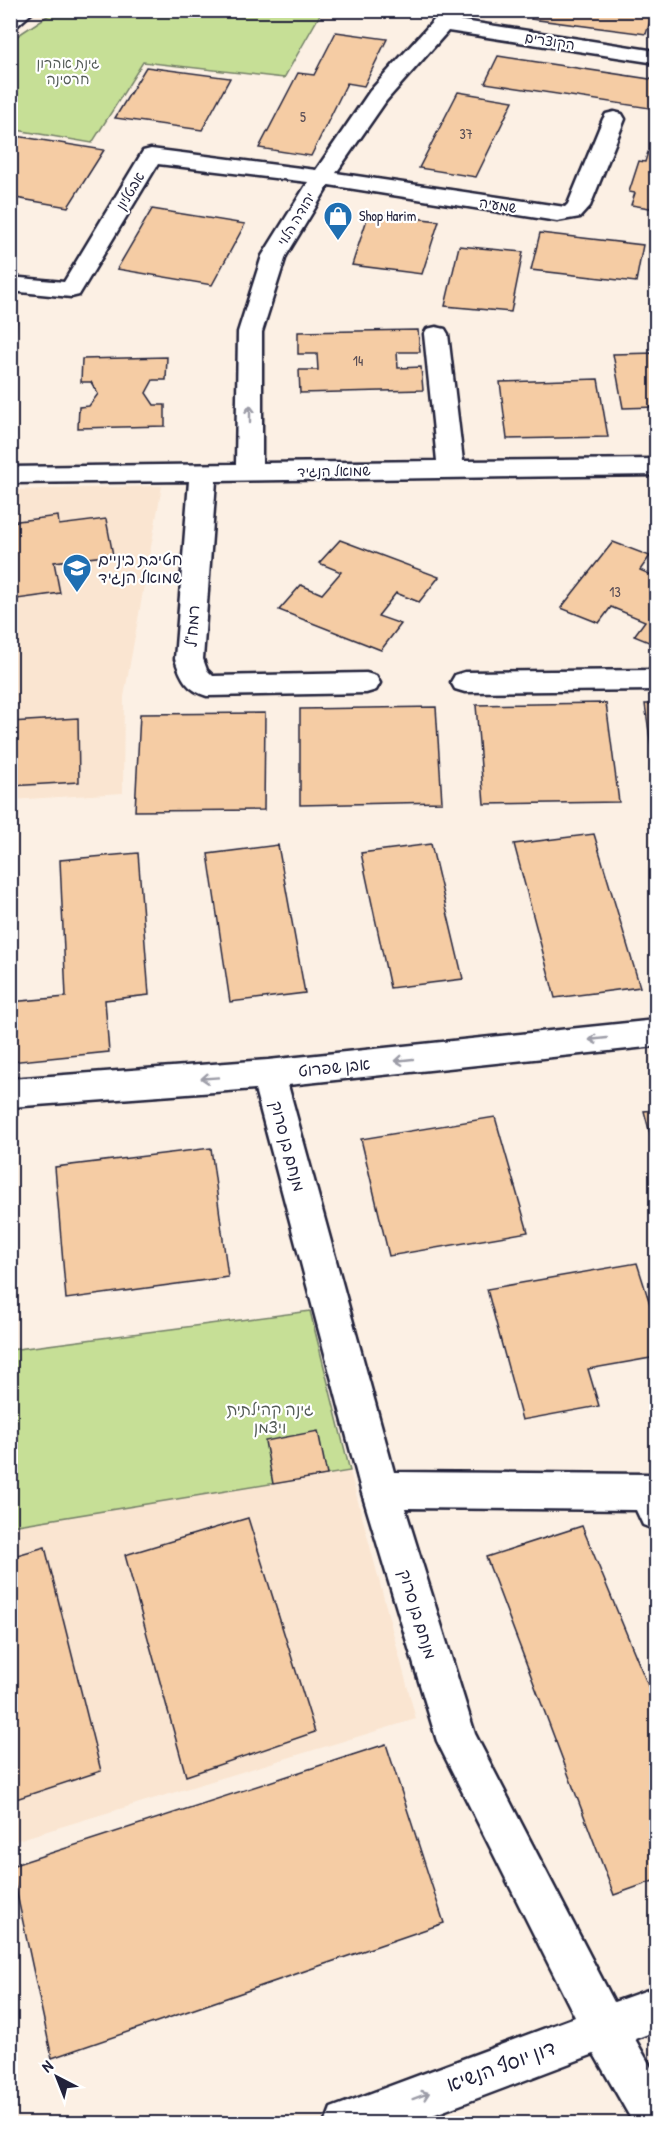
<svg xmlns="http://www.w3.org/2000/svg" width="667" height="2134" viewBox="0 0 667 2134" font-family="'Patrick Hand','Playpen Sans Hebrew',sans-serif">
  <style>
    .built { fill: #fae5d1 }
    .green { fill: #c6df96; stroke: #748068; stroke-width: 1.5 }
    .building { fill: #f5cca4; stroke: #22223b; stroke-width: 1.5 }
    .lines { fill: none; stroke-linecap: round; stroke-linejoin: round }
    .minor-casing { stroke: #22223b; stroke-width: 5 }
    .minor { fill: #fff; fill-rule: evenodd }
    .oneway { stroke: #9c9ca7 }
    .labels { text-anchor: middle; stroke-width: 4.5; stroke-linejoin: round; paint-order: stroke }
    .far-street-label { font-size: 14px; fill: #22223b; stroke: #fff }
    .far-park-label { font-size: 14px; fill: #535b56; stroke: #fff }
    .number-label { font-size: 14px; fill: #574c55 }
    .far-poi-label { font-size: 14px; fill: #22223b; stroke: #fff; text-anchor: start }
    .poi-label { font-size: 16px; fill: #22223b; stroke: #fff; text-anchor: start }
    .street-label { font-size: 16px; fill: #22223b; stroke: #fff }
    .park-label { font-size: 16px; fill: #535b56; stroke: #fff }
    .near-street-label { font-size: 20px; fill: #22223b; stroke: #fff }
  </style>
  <rect width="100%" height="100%" fill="#fcf0e4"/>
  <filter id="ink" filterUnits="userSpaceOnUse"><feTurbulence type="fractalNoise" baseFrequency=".0167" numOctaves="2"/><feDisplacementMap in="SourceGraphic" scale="12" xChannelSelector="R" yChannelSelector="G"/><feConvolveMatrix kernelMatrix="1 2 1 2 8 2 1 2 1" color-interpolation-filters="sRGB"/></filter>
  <g filter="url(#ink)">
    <g class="built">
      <path d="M162,486L124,697L123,793L11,800V490Z"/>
      <path d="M350,1471L416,1719L11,1842V1526Z"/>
    </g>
    <g class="green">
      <path d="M55,11V10L322,11L284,78L143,62L92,143L11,129V40Z"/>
      <path d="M310,1311L350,1471L11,1526L10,1350Z"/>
    </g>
    <g class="building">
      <path d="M534,10H654L646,34L531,19Z"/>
      <path d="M336,32L387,39L364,86L347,83L311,156L259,148L298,73L314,75Z"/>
      <path d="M498,56L656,80V109L485,83Z"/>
      <path d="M146,67L230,78L202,130L115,118Z"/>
      <path d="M458,92L513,101L476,177L419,168Z"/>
      <path d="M16,136L104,150L68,207L10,197V144Z"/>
      <path d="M648,152L656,153V209L631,205L635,193L629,192L639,161L645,162Z"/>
      <path d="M152,209L245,224L212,285L117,269Z"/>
      <path d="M369,213L439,221L422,274L352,265Z"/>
      <path d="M540,233L643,245L636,282L531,270Z"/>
      <path d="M459,246L523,252L511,312L445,306Z"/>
      <path d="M656,265V323L649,322Z"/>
      <path d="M10,318H17L15,340H10Z"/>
      <path d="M418,330L420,352H397L398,368L421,367L423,390L300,393L299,370H318L317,354H298V332Z"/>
      <path d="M656,353V407L623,408L613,354Z"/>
      <path d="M167,357L166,380H153L146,393L154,405H165V426L78,428L79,407L89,406L98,394L91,382H81L82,359Z"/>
      <path d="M598,379L608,437L507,439L500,382Z"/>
      <path d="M58,516L59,525L106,519L113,555L54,562L60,593L10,600V522Z"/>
      <path d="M340,540L439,577L419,602L396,593L378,616L401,624L381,650L279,610L301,585L322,594L341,572L319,563Z"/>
      <path d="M613,542L650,556L640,570L656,577V645L634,636L645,621L611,607L599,623L561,608Z"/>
      <path d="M606,703L619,802L484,804L476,705Z"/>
      <path d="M645,704H656V781Z"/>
      <path d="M436,707L442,802L300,805V709Z"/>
      <path d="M265,713L264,810L135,811L140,714Z"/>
      <path d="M78,718L79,782L10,786V722Z"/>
      <path d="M594,834L640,987L555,998L514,844Z"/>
      <path d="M431,844L463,979L390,988L361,853Z"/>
      <path d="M278,845L305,993L230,1002L208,854Z"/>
      <path d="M138,853L149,995L105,1000L109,1052L10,1062V1002L66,997L60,860Z"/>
      <path d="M656,1110V1156L644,1111Z"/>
      <path d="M495,1117L528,1232L389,1256L361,1139Z"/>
      <path d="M211,1148L228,1277L66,1299L55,1167Z"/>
      <path d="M637,1263L656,1323V1357L588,1369L599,1406L522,1420L487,1289Z"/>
      <path d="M318,1431L327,1475L273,1484L265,1441Z"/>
      <path d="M248,1518L315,1732L186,1776L125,1555Z"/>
      <path d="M582,1526L656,1705V1880L614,1895L486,1557Z"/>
      <path d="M45,1547L101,1771L10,1801V1557Z"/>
      <path d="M386,1744L444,1923L52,2058L11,1866Z"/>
    </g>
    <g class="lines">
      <g class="minor-casing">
        <g id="minor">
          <path d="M35,10L17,26L10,28L12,10Z"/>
          <path d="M443,10H465L457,20L656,51V63L448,31L386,101L336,173L565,207L568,204L603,119L606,114L614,112L622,114L625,119L590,206L580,217L557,221L329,185L286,256L262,332V463L437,461L424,334L427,329L436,327L445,329L448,334L463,461L656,459V475L216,481L203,659L207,670L213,676L366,673L376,676L380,683L376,690L366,693L207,696C187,690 181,678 175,659L189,481L10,483V467L236,464L238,332L262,256L308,182L158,164L79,295L71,297L10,291V277L64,282L143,151L151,149L316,170L370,91Z"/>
          <path d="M656,670V690L465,692L455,689L451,682L455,675L465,672Z"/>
          <path d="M656,1020V1046L288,1085L394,1472L648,1474L656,1477V1530L643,1525L636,1510L405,1508L475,1734L614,2002L656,1987V2031L635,2039L656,2076V2124H634L594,2054L409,2124H325L331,2108L575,2017L437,1741L361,1490L255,1089L10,1107V1079L268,1060Z"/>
        </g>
      </g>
      <use href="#minor" class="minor"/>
    </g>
    <defs><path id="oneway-shaft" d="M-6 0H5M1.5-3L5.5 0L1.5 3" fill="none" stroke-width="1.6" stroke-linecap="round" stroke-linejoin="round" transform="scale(1.5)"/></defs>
    <g class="oneway">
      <use href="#oneway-shaft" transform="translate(250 414) rotate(-90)"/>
      <use href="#oneway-shaft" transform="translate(598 1039) rotate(174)"/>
      <use href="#oneway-shaft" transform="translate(404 1060) rotate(174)"/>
      <use href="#oneway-shaft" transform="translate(210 1078) rotate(176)"/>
      <use href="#oneway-shaft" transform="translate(421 2096) rotate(-20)"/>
    </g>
  </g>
  <defs>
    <g id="shop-pin" transform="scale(1.5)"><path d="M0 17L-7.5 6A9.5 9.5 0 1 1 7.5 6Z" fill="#1f6fb2" stroke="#fff"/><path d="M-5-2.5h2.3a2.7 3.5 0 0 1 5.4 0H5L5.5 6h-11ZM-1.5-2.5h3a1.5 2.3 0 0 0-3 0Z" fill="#fff"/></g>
    <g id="school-pin" transform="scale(1.5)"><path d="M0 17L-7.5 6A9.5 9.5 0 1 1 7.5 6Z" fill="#1f6fb2" stroke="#fff"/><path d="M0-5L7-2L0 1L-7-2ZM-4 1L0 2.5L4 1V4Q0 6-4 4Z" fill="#fff"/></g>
  </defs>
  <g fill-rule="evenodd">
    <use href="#shop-pin" x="338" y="216"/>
    <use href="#school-pin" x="77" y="568"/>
  </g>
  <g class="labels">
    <g class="far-street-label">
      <text transform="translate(550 41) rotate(9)" y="5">הקוצרים</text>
      <text transform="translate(130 191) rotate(-59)" y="5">אבטליון</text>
      <text transform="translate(498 205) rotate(9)" y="5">שמעיה</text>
      <text transform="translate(296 219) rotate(-59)" y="5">יהודה הלוי</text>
      <text transform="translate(334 471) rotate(-1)" y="5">שמואל הנגיד</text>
    </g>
    <g class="far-park-label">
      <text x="68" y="68">גינת אהרון<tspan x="68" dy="16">חרסינה</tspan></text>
    </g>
    <g class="number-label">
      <text x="303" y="122">5</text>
      <text x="466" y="139">37</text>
      <text x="358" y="366">14</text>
      <text x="615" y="597">13</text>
    </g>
    <g class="far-poi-label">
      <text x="359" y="221">Shop Harim</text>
    </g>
    <g class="poi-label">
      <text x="98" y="565">חטיבת ביניים<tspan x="98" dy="18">שמואל הנגיד</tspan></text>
    </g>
    <g class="street-label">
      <text transform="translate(192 626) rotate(-86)" y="6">רמח"ל</text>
      <text transform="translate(334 1067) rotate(-6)" y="6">אבן שפרוט</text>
      <text transform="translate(288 1146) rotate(75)" y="6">מנחם בן סרוק</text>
      <text transform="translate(418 1614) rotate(73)" y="6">מנחם בן סרוק</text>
    </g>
    <g class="park-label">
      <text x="270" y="1415">גינה קהילתית<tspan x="270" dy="18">ויצמן</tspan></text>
    </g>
    <g class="near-street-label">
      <text transform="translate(501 2066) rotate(-20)" y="7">דון יוסף הנשיא</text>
    </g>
  </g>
  <rect width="667" height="2134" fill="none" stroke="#fff" stroke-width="36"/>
  <rect x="18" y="18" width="631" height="2098" fill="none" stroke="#22223b" stroke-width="2" filter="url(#ink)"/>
  <g transform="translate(57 2077) rotate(318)" stroke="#ffffff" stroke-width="4.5" paint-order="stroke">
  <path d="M0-4.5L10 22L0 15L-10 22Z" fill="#22223b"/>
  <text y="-9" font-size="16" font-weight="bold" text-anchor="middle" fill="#22223b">N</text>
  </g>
</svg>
